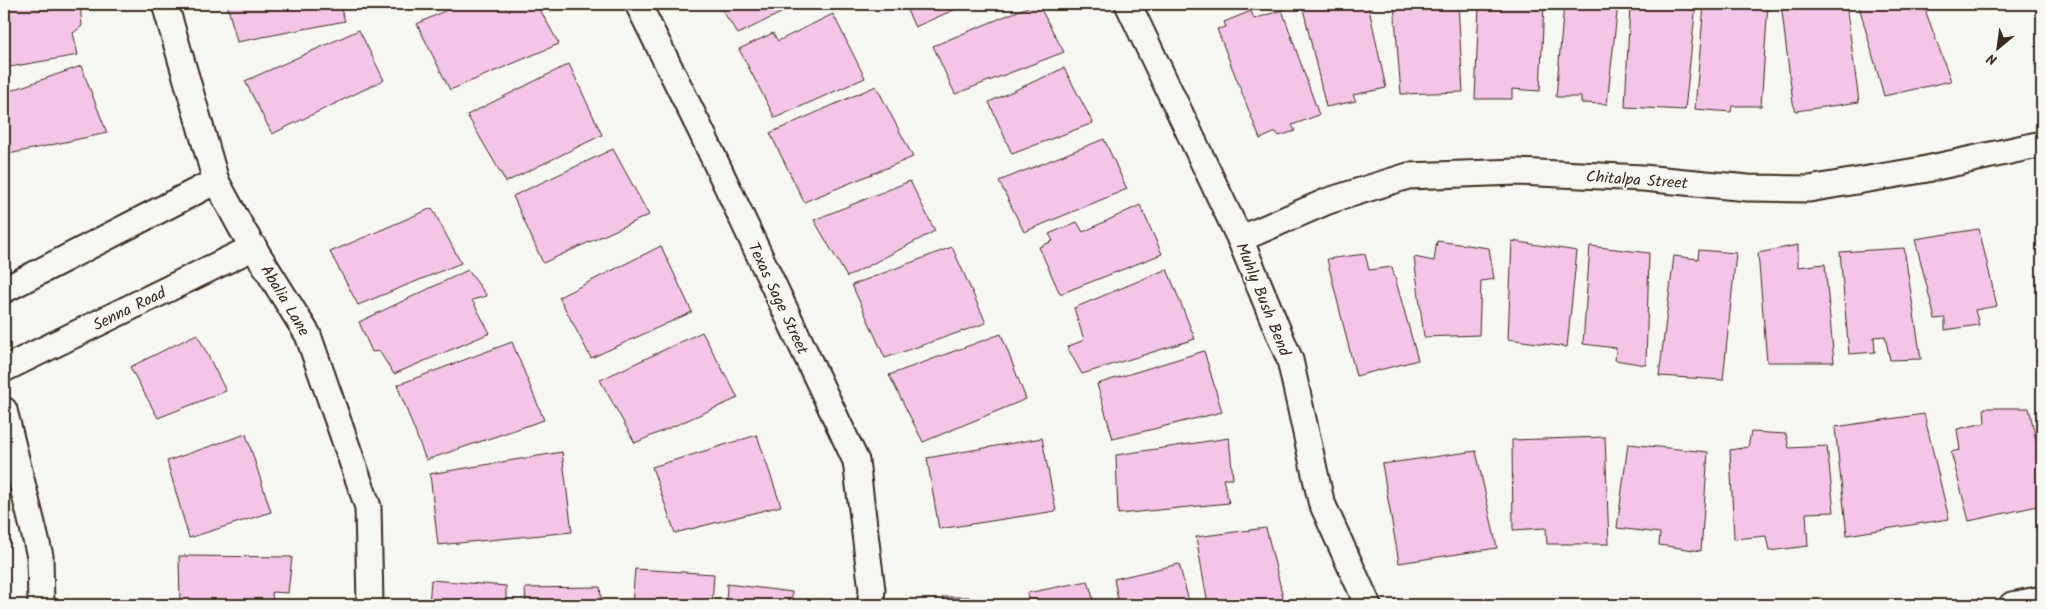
<svg xmlns="http://www.w3.org/2000/svg" width="2046" height="609" viewBox="0 0 2046 609" font-family="Kalam,sans-serif">
  <style>
    .building { fill: #f4c5e7; stroke: #3b2a1e }
    .lines { fill: none; stroke-linecap: round; stroke-linejoin: round }
    .street-casing { stroke: #3b2a1e; stroke-width: 29 }
    .street { stroke: #f6f6f2; stroke-width: 25 }
    .labels { text-anchor: middle; stroke-width: 4; stroke-linejoin: round; paint-order: stroke }
    .street-label { font-size: 16px; fill: #3b2a1e; stroke: #f6f6f2 }
  </style>
  <rect width="100%" height="100%" fill="#f6f6f2"/>
  <filter id="ink" filterUnits="userSpaceOnUse"><feTurbulence type="fractalNoise" baseFrequency=".02" numOctaves="2"/><feDisplacementMap in="SourceGraphic" scale="10" xChannelSelector="R" yChannelSelector="G"/><feConvolveMatrix kernelMatrix="1 2 1 2 8 2 1 2 1" color-interpolation-filters="sRGB"/></filter>
  <g filter="url(#ink)">
    <g class="building">
      <path d="M25,4H80L82,26L73,33L78,55L4,68V7Z"/>
      <path d="M227,4H339L345,21L237,42Z"/>
      <path d="M459,4H537L559,44L450,90L417,24Z"/>
      <path d="M718,4H799L738,34Z"/>
      <path d="M904,4H967L915,27Z"/>
      <path d="M1035,4H1038L1064,52L955,94L933,46Z"/>
      <path d="M1302,4H1368L1386,88L1353,95L1356,101L1326,107Z"/>
      <path d="M1394,4H1458L1463,92L1401,94Z"/>
      <path d="M1479,4H1544L1540,91L1512,89V99H1475Z"/>
      <path d="M1564,4H1618L1607,104L1581,103V97H1556Z"/>
      <path d="M1630,4H1696L1685,110L1625,107Z"/>
      <path d="M1704,4H1768L1761,106H1732L1731,112L1695,109Z"/>
      <path d="M1781,4H1846L1859,102L1796,111L1793,103Z"/>
      <path d="M1878,4H1923L1951,81L1884,96L1859,6Z"/>
      <path d="M1282,10L1319,115L1292,125L1295,131L1279,136L1276,132L1260,139L1217,29L1226,27L1224,22L1251,11L1254,19Z"/>
      <path d="M833,14L865,78L775,118L739,49L773,33L778,41Z"/>
      <path d="M359,30L384,80L272,134L245,81Z"/>
      <path d="M569,64L602,135L506,182L467,115Z"/>
      <path d="M81,66L107,133L4,155V93Z"/>
      <path d="M1064,68L1093,123L1012,154L989,102Z"/>
      <path d="M876,86L913,157L804,202L770,133Z"/>
      <path d="M1104,139L1127,189L1024,232L999,181Z"/>
      <path d="M613,149L649,215L543,263L513,196Z"/>
      <path d="M910,181L935,231L847,277L814,220Z"/>
      <path d="M1140,205L1162,254L1060,294L1039,247L1053,241L1049,234L1077,222L1083,232Z"/>
      <path d="M432,208L461,263L358,305L330,252Z"/>
      <path d="M1979,229L1997,306L1975,310L1979,325L1945,330V318L1935,319L1915,239Z"/>
      <path d="M1437,241L1489,248L1494,279L1481,281L1479,335L1424,337L1414,257L1434,261Z"/>
      <path d="M1512,241L1577,251L1567,347L1508,339Z"/>
      <path d="M1798,245V267L1825,264L1834,362H1767L1758,253Z"/>
      <path d="M661,246L692,312L591,358L559,297Z"/>
      <path d="M1590,246L1649,253L1646,365L1615,360L1616,348L1583,344Z"/>
      <path d="M952,247L986,323L885,358L852,285Z"/>
      <path d="M1904,248L1921,359L1890,360L1885,336L1874,337L1875,352L1849,354L1840,252Z"/>
      <path d="M1699,250L1736,253L1723,380L1659,376L1674,256L1698,259Z"/>
      <path d="M1365,254L1369,270L1392,267L1418,360L1356,376L1327,259Z"/>
      <path d="M1167,269L1195,339L1082,374L1067,347L1084,340L1074,308Z"/>
      <path d="M468,270L487,296L472,300L490,333L394,374L379,351L372,352L359,322Z"/>
      <path d="M702,332L738,398L635,443L600,380Z"/>
      <path d="M197,334L226,391L158,418L130,367Z"/>
      <path d="M1001,334L1026,399L923,442L889,375Z"/>
      <path d="M512,342L544,420L426,460L397,385Z"/>
      <path d="M1204,351L1222,412L1113,439L1097,384Z"/>
      <path d="M1984,408H2029L2042,467V505L1969,521L1951,452L1960,450L1957,429L1985,423Z"/>
      <path d="M1924,414L1949,519L1847,535L1835,427Z"/>
      <path d="M1751,432L1786,434L1789,448L1827,446L1834,512L1806,513L1808,546L1769,551L1766,536L1734,539L1730,450L1748,447Z"/>
      <path d="M246,434L271,512L189,538L167,461Z"/>
      <path d="M757,435L781,506L675,533L652,467Z"/>
      <path d="M1605,437L1609,544H1547L1546,528L1513,530L1512,440Z"/>
      <path d="M1042,438L1056,511L939,529L927,458Z"/>
      <path d="M1229,438L1233,479H1223L1229,503L1118,514L1116,455Z"/>
      <path d="M1628,444L1708,452L1701,551L1659,545L1660,533L1617,528Z"/>
      <path d="M1476,451L1497,548L1399,563L1382,464Z"/>
      <path d="M562,452L572,532L438,545L430,474Z"/>
      <path d="M1266,528L1285,605H1208L1196,537Z"/>
      <path d="M179,556L292,557L288,593L272,592L273,605H180Z"/>
      <path d="M1179,564L1190,605H1119L1114,579Z"/>
      <path d="M635,569L714,574L712,605H632Z"/>
      <path d="M431,580L506,586V605H429Z"/>
      <path d="M1088,581L1095,605H1030L1027,593Z"/>
      <path d="M727,584L792,592V605H726Z"/>
      <path d="M600,587L602,605H526L525,588Z"/>
      <rect x="943" y="597" width="26" height="8"/>
    </g>
    <g class="lines">
      <g class="street-casing">
        <g id="street">
          <path d="M165,4L216,181L242,229L308,335L368,507L370,605"/>
          <path d="M638,4L701,131L856,461L872,590L870,605"/>
          <path d="M1128,4L1240,239L1290,360L1321,501L1368,605"/>
          <path d="M1240,239L1328,201L1408,176L1517,172L1643,178L1748,188L1809,189L1922,170L2042,144"/>
          <path d="M4,290L216,181"/>
          <path d="M4,369L254,247"/>
          <path d="M4,410L40,556L41,605"/>
          <path d="M2012,605L2042,599"/>
        </g>
      </g>
      <use href="#street" class="street"/>
    </g>
  </g>
  <g class="labels">
    <g class="street-label">
      <text transform="translate(1637 179) rotate(4)" y="6">Chitalpa Street</text>
      <text transform="translate(779 298) rotate(65)" y="6">Texas Sage Street</text>
      <text transform="translate(1264 299) rotate(68)" y="6">Muhly Bush Bend</text>
      <text transform="translate(286 300) rotate(59)" y="6">Abalia Lane</text>
      <text transform="translate(129 308) rotate(-26)" y="6">Senna Road</text>
    </g>
  </g>
  <rect width="2046" height="609" fill="none" stroke="#f6f6f2" stroke-width="20"/>
  <rect x="10" y="10" width="2026" height="589" fill="none" stroke="#3b2a1e" stroke-width="2" filter="url(#ink)"/>
  <g transform="translate(1998 48) rotate(209)" stroke="#f6f6f2" stroke-width="4" paint-order="stroke">
  <path d="M0-4L9 19L0 12L-9 19Z" fill="#3b2a1e"/>
  <text y="-8" font-size="14" font-weight="bold" text-anchor="middle" fill="#3b2a1e">N</text>
  </g>
</svg>
